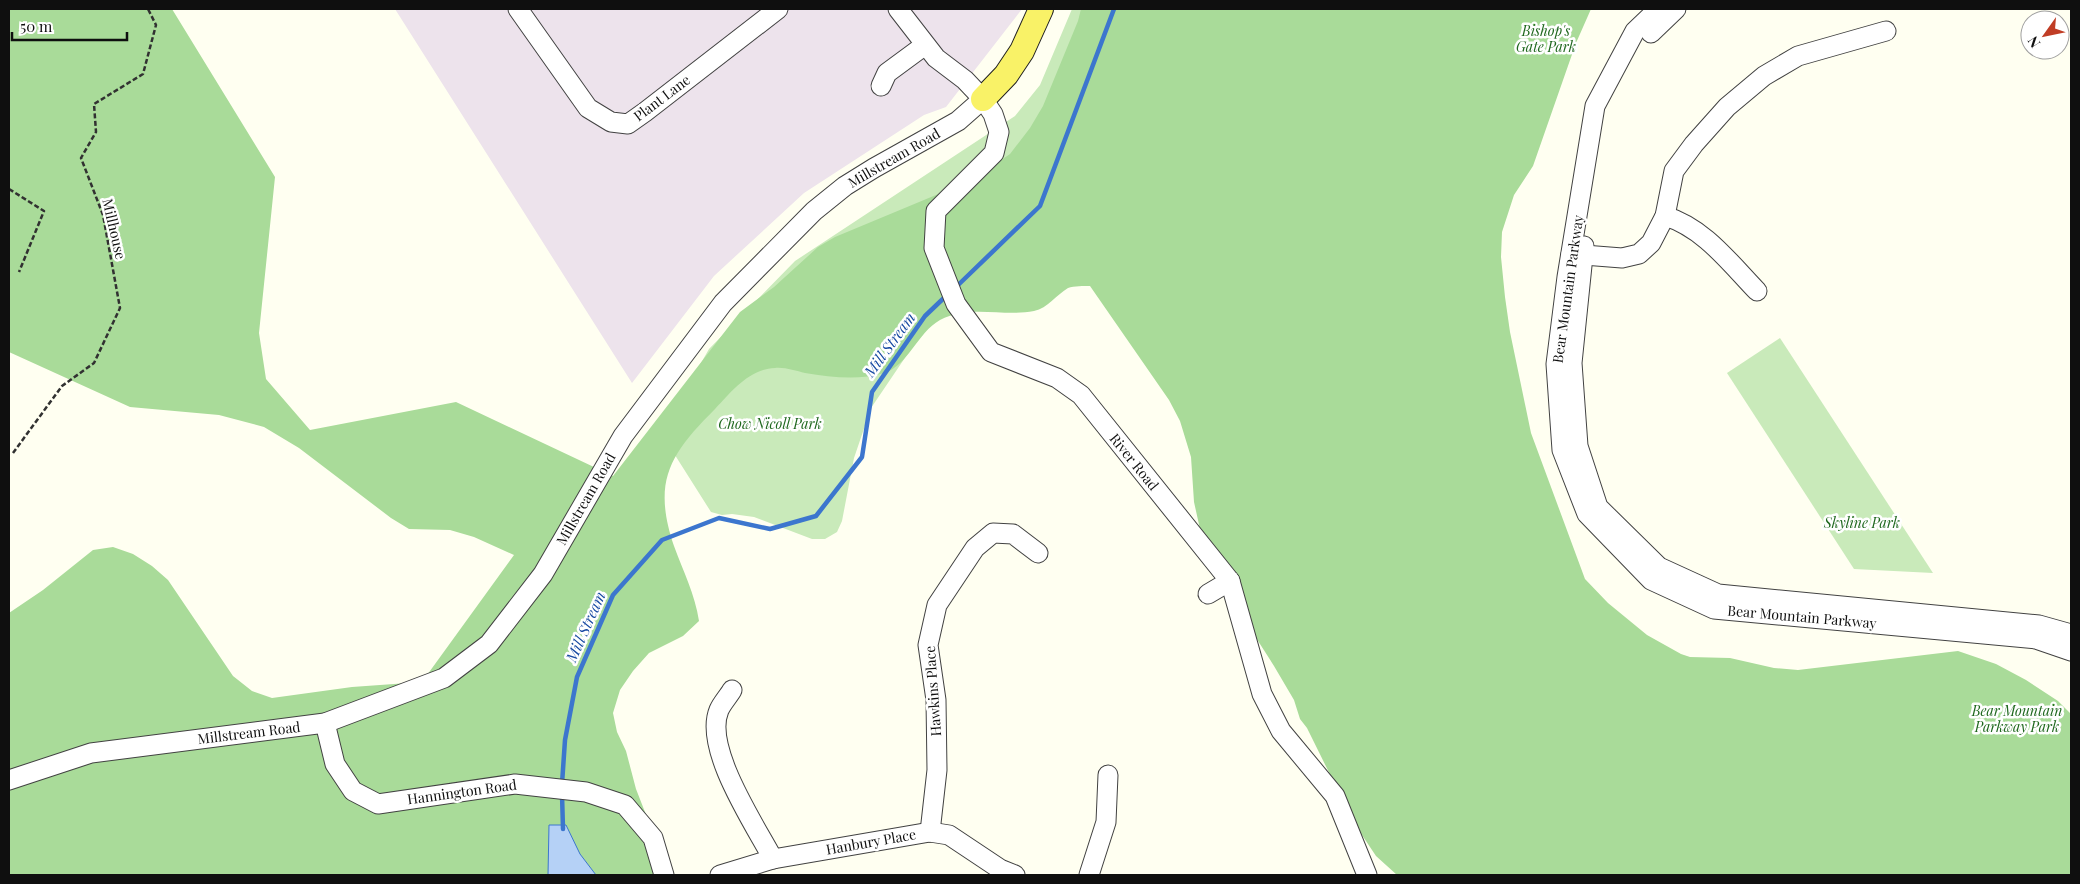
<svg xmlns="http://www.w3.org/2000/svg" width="2080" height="884" viewBox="0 0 2080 884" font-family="'Playfair Display',serif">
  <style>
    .industrial { fill: #ede3ec }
    .green { fill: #c9eaba }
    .forest { fill: #a9db99 }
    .water { fill: #b5d1f6; stroke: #3c76ce }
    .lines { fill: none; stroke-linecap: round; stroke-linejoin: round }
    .stream { stroke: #3c76ce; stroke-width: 4.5 }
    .minor-casing { stroke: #424242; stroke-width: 21 }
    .major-casing { stroke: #202020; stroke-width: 26 }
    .path { stroke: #313131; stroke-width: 2.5; stroke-dasharray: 5 2.5; stroke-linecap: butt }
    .minor { stroke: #fff; stroke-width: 19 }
    .major { stroke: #f9f267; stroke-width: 24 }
    .labels { text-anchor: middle; stroke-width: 5; stroke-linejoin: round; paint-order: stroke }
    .park-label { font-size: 14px; font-style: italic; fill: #1f681e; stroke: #fff }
    .street-label { font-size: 14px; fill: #0f0f0f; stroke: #fff }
    .water-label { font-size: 15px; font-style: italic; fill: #1749a2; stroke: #fff }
  </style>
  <rect width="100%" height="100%" fill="#fffff1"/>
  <path class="industrial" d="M395,9H1022L946,107L924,115L804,193L714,276L632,383Z"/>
  <g class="green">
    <path d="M1072,9H1159L947,305L915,343L871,408L854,458L842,521L837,532L825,539H812L754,517L732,514L722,515L711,512L661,433L709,349L795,261L1015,116L1040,85Z"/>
    <path d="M1780,338L1933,573L1854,569L1727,373Z"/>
  </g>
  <path class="forest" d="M9,9H172L275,177L259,333L266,379L310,430L456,402L613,476L740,312L774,287L818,247L835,237L972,180L1010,154L1030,128L1043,106L1078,21L1081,9H1591L1576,43L1533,166L1514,195L1502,232L1501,257L1505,297L1510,332L1531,433L1585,579L1608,603L1647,635L1681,654L1690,657L1730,658L1774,668L1798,670L1958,651L1996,664L2026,680L2058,701L2071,714V875H1397L1376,856L1354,823L1307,728L1300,719L1294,700L1274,666L1235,605L1204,547L1194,502L1191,457L1180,421L1169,400L1090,286C1084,286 1074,286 1068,288C1056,295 1048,308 1034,311C1003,317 969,304 940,320C917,333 908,366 884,373C858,381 831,377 805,373C796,371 785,367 775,368C749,369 732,391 715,409C670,454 652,481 674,546C683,571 695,594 699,621L683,636L649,653L633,671L620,690L613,713L617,732L626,751L636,789L650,825L667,875H9V613L43,590L93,550L113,547L133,554L152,566L168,580L233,676L252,691L272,698L352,687L422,682L514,555L474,537L450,530L409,529L391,518L299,448L264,427L219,415L130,407L9,352Z"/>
  <path class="water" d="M549,825H566L580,854L596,875H548Z"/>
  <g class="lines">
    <g class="stream">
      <path d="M955,288L1040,206L1114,9"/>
      <path d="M562,784L565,740L577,677L613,595L662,540L719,518L770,529L816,516L862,457L872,392L925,316L947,295"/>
      <path d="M562,794L563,829"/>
    </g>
    <g class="minor-casing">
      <g id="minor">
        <path d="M518,9L588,108L611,122L628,124L645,112L778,9"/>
        <path d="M898,9L936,58L965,80L983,99L993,114L999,132L994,153L936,211L934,248L956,304L991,352L1057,378L1081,395L1230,581L1262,694L1281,731L1335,796L1367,875"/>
        <path d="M1658,9L1635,31L1595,106L1567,277L1556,364L1562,450L1587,514L1651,580L1714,609L2036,639L2071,651"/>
        <path d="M1651,33L1676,9"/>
        <path d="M881,86L887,73L925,45"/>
        <path d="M1665,216C1704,228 1729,262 1757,291"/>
        <path d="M1584,246L1572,363L1578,446L1598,507L1659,567L1718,594L2039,625L2071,634"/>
        <path d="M1571,254L1622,258L1639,254L1651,243L1665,216L1674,171L1694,144L1727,107L1764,76L1798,56L1886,31"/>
        <path d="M1208,594L1230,581"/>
        <path d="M732,690C728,697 722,703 719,710C703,748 755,825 773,859"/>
        <path d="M325,723L335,764L353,791L378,804L515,784L586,792L625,805L653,838L664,875"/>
        <path d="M9,780L91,753L325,723L444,678L489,644L543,574L623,436L723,303L814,211L845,186L874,168L958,121L983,99"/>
        <path d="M930,832L937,770L936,700L928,645L937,605L975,548L993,533L1013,534L1038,553"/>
        <path d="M720,875L773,859L930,832L949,835L1000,869L1015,875"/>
        <path d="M1089,875L1106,822L1108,775"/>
      </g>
    </g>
    <g class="major-casing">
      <path id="major" d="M983,99L1006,75L1022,51L1041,9"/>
    </g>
    <g class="path">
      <path d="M9,189L44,211L19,272"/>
      <path d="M13,453L62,386L94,363L120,308L103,215L81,158L96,132L94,104L143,74L156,25L148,9"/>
    </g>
    <use href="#minor" class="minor"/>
    <use href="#major" class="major"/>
  </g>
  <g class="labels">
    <g class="park-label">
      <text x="1546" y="36">Bishop's<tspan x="1546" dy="16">Gate Park</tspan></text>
      <text x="770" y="429">Chow Nicoll Park</text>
      <text x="1862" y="528">Skyline Park</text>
      <text x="2017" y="716">Bear Mountain<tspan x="2017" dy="16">Parkway Park</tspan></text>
    </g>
    <g class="street-label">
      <text transform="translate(662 98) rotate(-37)" y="5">Plant Lane</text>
      <text transform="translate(894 158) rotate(-30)" y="5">Millstream Road</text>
      <text transform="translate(114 229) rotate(77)" y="5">Millhouse</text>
      <text transform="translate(1568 289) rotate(-82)" y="5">Bear Mountain Parkway</text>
      <text transform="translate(1134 462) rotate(51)" y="5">River Road</text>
      <text transform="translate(586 499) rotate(-60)" y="5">Millstream Road</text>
      <text transform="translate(1802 617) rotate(5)" y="5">Bear Mountain Parkway</text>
      <text transform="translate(933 691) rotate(-94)" y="5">Hawkins Place</text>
      <text transform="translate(249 733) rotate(-7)" y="5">Millstream Road</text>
      <text transform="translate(462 792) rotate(-8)" y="5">Hannington Road</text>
      <text transform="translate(871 842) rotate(-10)" y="5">Hanbury Place</text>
    </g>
    <g class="water-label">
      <text transform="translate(890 345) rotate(-54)" y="5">Mill Stream</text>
      <text transform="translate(586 627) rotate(-66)" y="5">Mill Stream</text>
    </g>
  </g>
  <rect width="2080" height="884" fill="none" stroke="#0f0f0f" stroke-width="20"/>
  <g transform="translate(2045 35) rotate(237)"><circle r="24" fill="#ffffff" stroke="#9f9f9f"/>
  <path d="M0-4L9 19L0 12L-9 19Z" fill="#c03d25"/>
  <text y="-8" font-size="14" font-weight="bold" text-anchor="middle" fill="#0f0f0f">N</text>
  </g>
  <path d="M12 32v8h115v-8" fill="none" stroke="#0f0f0f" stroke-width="2.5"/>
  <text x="20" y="32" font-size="15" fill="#0f0f0f" stroke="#ffffff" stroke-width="4" paint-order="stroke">50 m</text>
</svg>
